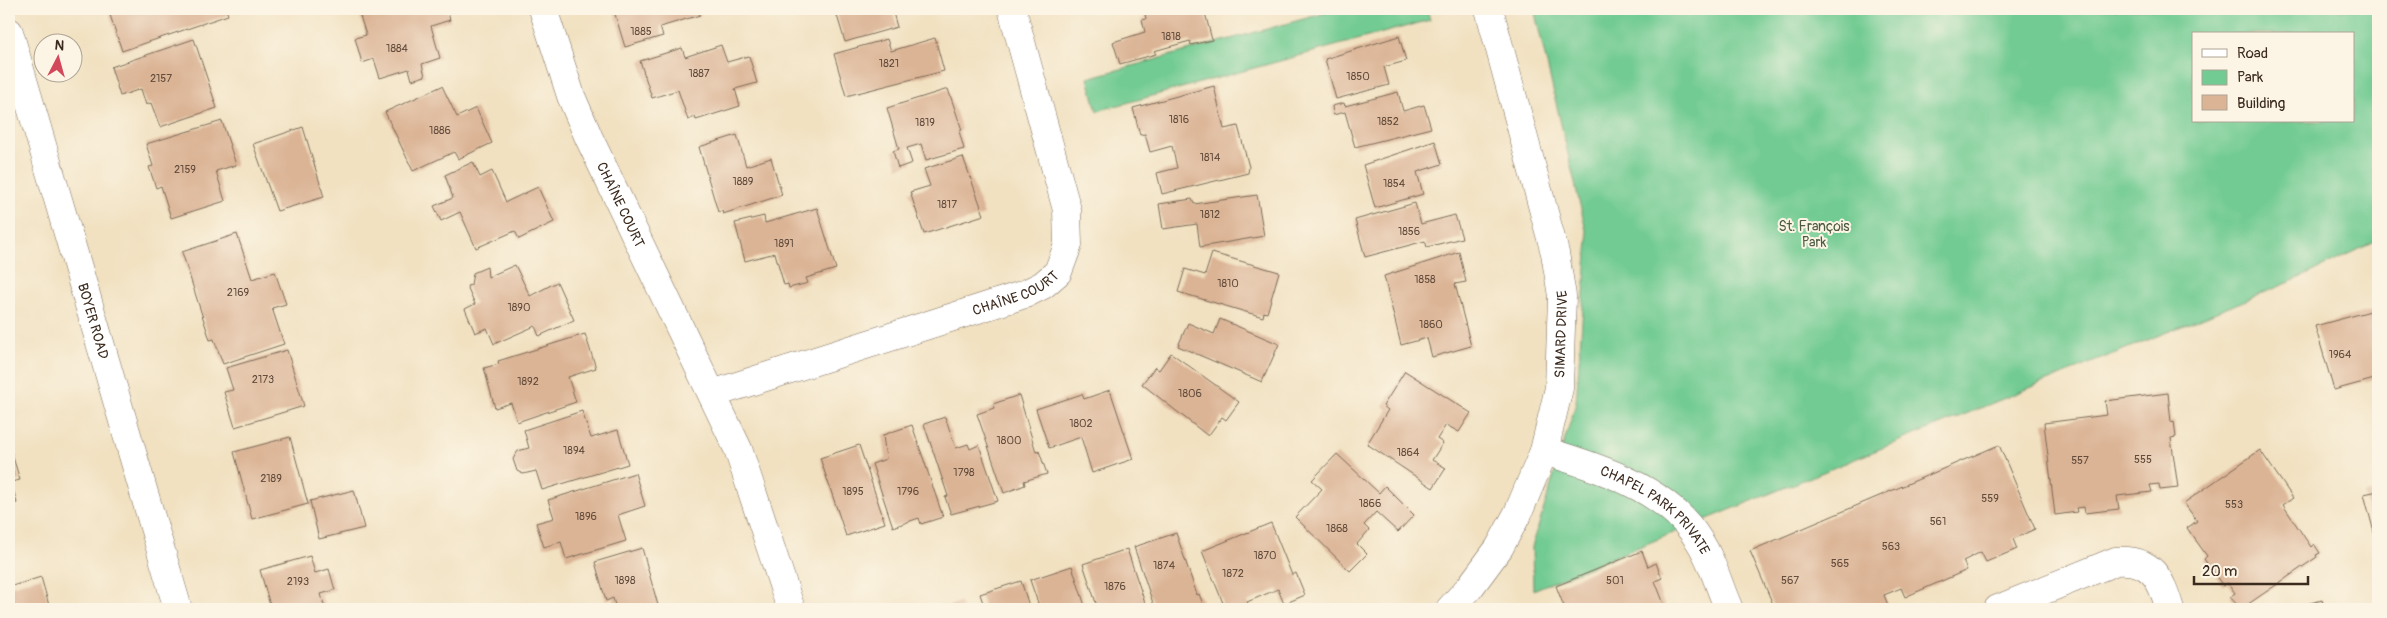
<svg xmlns="http://www.w3.org/2000/svg" width="2387" height="618" viewBox="0 0 2387 618" font-family="Pangolin,sans-serif">
  <style>
    .green { fill: #71cb92; stroke: #567a58; fill-rule: evenodd }
    .building { fill: #dbb495 }
    .lines { fill: none; stroke-linecap: round; stroke-linejoin: round }
    .minor-casing { stroke: #7b6a57; stroke-width: 29 }
    .minor { stroke: #fff; stroke-width: 28 }
    .labels { text-anchor: middle; stroke-width: 4; stroke-linejoin: round; paint-order: stroke }
    .number-label { font-size: 11px; fill: #634c3c }
    .street-label { font-size: 14px; fill: #3b2a1e; stroke: #fcf5e5 }
    .park-label { font-size: 14px; fill: #4b5a41; stroke: #fcf5e5 }
  </style>
  <rect width="100%" height="100%" fill="#fcf5e5"/>
  <filter id="ink" filterUnits="userSpaceOnUse"><feTurbulence type="fractalNoise" baseFrequency=".02" numOctaves="2"/><feDisplacementMap in="SourceGraphic" scale="10" xChannelSelector="R" yChannelSelector="G"/><feConvolveMatrix kernelMatrix="1 2 1 2 8 2 1 2 1" color-interpolation-filters="sRGB"/></filter>
  <filter id="wash" filterUnits="userSpaceOnUse"><feTurbulence type="fractalNoise" baseFrequency=".0096" numOctaves="4" result="noise"/><feDisplacementMap in="SourceGraphic" scale="20" xChannelSelector="R" yChannelSelector="G"/><feGaussianBlur stdDeviation="1.12" result="paint"/><feColorMatrix in="noise" values="0 0 0 0 0 0 0 0 0 0 0 0 0 0 0 0 0 1.4 0 .05"/><feComposite in="paint" operator="in"/></filter>
  <g filter="url(#wash)">
    <rect width="100%" height="100%" fill="#f1e1c1"/>
    <g class="green">
      <path d="M1340,9H1427L1430,20L1097,111L1088,78Z"/>
      <path d="M1534,9H2378V240L2300,278L1533,590L1532,547L1576,403L1588,239ZM2193,34H2353V121H2193Z"/>
    </g>
    <g id="blocks">
      <g class="building">
        <path d="M108,9H226L228,15L122,51Z"/>
        <path d="M384,9H447L450,20L431,26L440,58L422,64L425,76L412,80L409,69L380,78L374,59L362,63L355,38L366,35L360,16Z"/>
        <path d="M620,9H698L700,15L660,27L663,36L625,47L614,11Z"/>
        <path d="M835,9H892L897,27L845,42Z"/>
        <path d="M1144,9H1204L1212,40L1191,45L1190,41L1154,51L1156,54L1120,64L1113,42L1145,32L1142,20L1146,19Z"/>
        <path d="M1399,36L1406,61L1384,67L1389,85L1336,99L1325,59Z"/>
        <path d="M935,38L944,71L846,96L834,54L887,39L891,51Z"/>
        <path d="M194,39L217,108L160,127L151,103L146,105L141,89L120,96L111,67Z"/>
        <path d="M721,45L727,62L749,56L757,83L735,89L740,106L696,120L695,117L688,120L678,90L652,98L640,61L682,48L685,57Z"/>
        <path d="M442,86L457,117L476,108L492,143L458,159L454,152L413,171L385,112Z"/>
        <path d="M1214,86L1224,129L1238,126L1249,167L1248,173L1162,194L1157,173L1177,168L1172,146L1150,152L1145,134L1140,135L1133,108Z"/>
        <path d="M948,89L962,130L959,131L964,149L926,160L921,144L907,148L912,163L898,168L893,151L899,149L887,108Z"/>
        <path d="M1398,92L1403,111L1424,105L1431,128L1355,147L1345,112L1333,115L1332,106L1344,103L1345,106Z"/>
        <path d="M222,121L236,165L216,171L225,201L171,218L161,186L156,188L149,167L153,166L146,144Z"/>
        <path d="M303,127L324,197L277,211L253,144Z"/>
        <path d="M737,135L746,166L771,158L782,195L723,214L722,211L718,212L699,147Z"/>
        <path d="M1435,141L1442,164L1417,172L1423,194L1375,208L1363,165Z"/>
        <path d="M963,157L984,215L924,234L910,192L930,186L924,169Z"/>
        <path d="M473,162L480,177L492,171L506,202L538,187L554,222L519,239L515,231L476,248L460,212L441,221L434,206L453,198L445,175Z"/>
        <path d="M1257,195L1264,236L1200,247L1197,224L1163,229L1159,204L1192,199L1194,204Z"/>
        <path d="M1415,203L1421,224L1455,215L1462,238L1427,247L1425,241L1365,257L1355,220Z"/>
        <path d="M817,208L836,269L806,278L808,283L789,288L788,284L784,285L775,253L745,261L735,223L764,216L765,223Z"/>
        <path d="M237,234L252,279L275,272L286,304L272,308L284,344L223,364L214,339L210,340L182,252Z"/>
        <path d="M1459,252L1466,282L1455,284L1471,346L1432,357L1427,338L1401,345L1384,276Z"/>
        <path d="M1212,253L1279,272L1267,313L1264,312L1263,317L1178,292L1185,269L1205,275Z"/>
        <path d="M515,265L530,296L557,282L574,320L539,336L535,326L494,344L487,328L475,333L465,309L475,304L467,286L471,285L473,273L487,267L488,277Z"/>
        <path d="M2378,309V378L2334,390L2315,326Z"/>
        <path d="M1220,319L1279,344L1262,382L1178,346L1188,323L1214,334Z"/>
        <path d="M585,334L596,368L568,377L576,402L517,422L511,403L495,408L484,368L499,364L498,361Z"/>
        <path d="M287,350L304,406L235,427L224,392L233,390L226,368Z"/>
        <path d="M1171,353L1239,402L1226,420L1222,417L1208,436L1142,384L1155,367L1159,370Z"/>
        <path d="M1405,371L1471,413L1459,432L1446,425L1437,439L1443,443L1432,460L1446,468L1433,488L1367,444L1388,410L1383,406Z"/>
        <path d="M1110,390L1133,459L1092,473L1081,437L1049,448L1036,409L1082,394L1084,399Z"/>
        <path d="M2168,393L2171,422L2174,421L2176,437L2171,438L2178,488L2160,490L2159,484L2150,485L2152,492L2117,496L2119,509L2085,513L2084,507L2076,508L2077,512L2055,515L2044,423L2107,415L2105,401Z"/>
        <path d="M1019,395L1036,452L1039,451L1047,474L1024,481L1025,485L1004,493L977,414L994,408L993,404Z"/>
        <path d="M582,411L591,438L618,430L628,464L542,490L536,471L523,474L517,471L513,459L518,451L529,448L524,430Z"/>
        <path d="M945,417L956,448L968,444L970,449L979,445L998,501L951,514L945,497L948,496L924,424Z"/>
        <path d="M912,425L943,517L921,524L919,518L893,527L872,464L886,459L883,435Z"/>
        <path d="M290,437L308,504L252,519L234,452Z"/>
        <path d="M859,445L885,523L846,536L820,458Z"/>
        <path d="M1999,445L2035,529L2013,539L2017,549L1986,562L1981,552L1963,561L1967,570L1905,597L1901,588L1884,595L1888,605L1883,607L1884,609H1775L1750,551Z"/>
        <path d="M2260,450L2293,498L2283,505L2311,547L2314,544L2320,553L2316,555L2317,557L2241,609L2230,597L2235,593L2228,583L2223,586L2204,559L2207,556L2187,528L2197,521L2184,503Z"/>
        <path d="M12,454L20,480L11,482L17,503L9,506V455Z"/>
        <path d="M1337,454L1379,493L1385,486L1414,515L1398,532L1376,512L1364,525L1369,530L1357,544L1367,554L1350,571L1295,517L1322,489L1312,480Z"/>
        <path d="M635,473L645,506L618,515L626,541L566,559L561,542L544,547L536,523L554,518L548,500Z"/>
        <path d="M354,490L364,528L319,539L310,501Z"/>
        <path d="M2378,491V548L2364,494Z"/>
        <path d="M1271,523L1292,575L1296,573L1305,595L1284,604L1278,589L1247,602L1250,609H1224L1221,603H1223L1202,551Z"/>
        <path d="M1176,533L1197,595L1199,594L1205,609H1167L1166,607L1155,609L1134,547Z"/>
        <path d="M642,548L659,609H616L613,598L606,601L595,562Z"/>
        <path d="M1127,549L1147,609H1098L1083,564Z"/>
        <path d="M1642,551L1648,567L1656,563L1662,578L1655,581L1666,609L1674,605L1676,609H1565L1556,586Z"/>
        <path d="M310,556L315,573L329,569L335,590L321,594L325,609H271L260,570Z"/>
        <path d="M1072,566L1086,609H1040L1030,580Z"/>
        <path d="M41,577L50,609H9V587Z"/>
        <path d="M1021,581L1030,609H985L980,594Z"/>
        <path d="M2322,600L2325,609H2290Z"/>
        <path d="M960,602L962,609H940Z"/>
      </g>
    </g>
  </g>
  <g filter="url(#ink)">
    <use href="#blocks" fill-opacity="0" stroke="#7b6a57" stroke-width="1"/>
    <g class="lines">
      <g class="minor-casing">
        <g id="minor">
          <path id="s1" d="M543,9L571,96L589,138L738,449L791,609"/>
          <path id="s2" d="M9,32L178,609"/>
          <path id="s3" d="M712,394L1025,294L1043,285L1058,272L1068,245L1067,210L1012,9"/>
          <path id="s4" d="M1544,451C1598,467 1666,488 1698,539C1712,559 1719,587 1729,609"/>
          <path id="s5" d="M1450,609L1470,587L1499,548L1518,513L1544,451L1559,388L1562,296L1555,253L1489,9"/>
          <path d="M1998,609L2116,561C2152,558 2161,579 2170,609"/>
        </g>
      </g>
      <use href="#minor" class="minor"/>
    </g>
  </g>
  <g class="labels">
    <g class="number-label">
      <text x="641" y="35">1885</text>
      <text x="1171" y="40">1818</text>
      <text x="397" y="52">1884</text>
      <text x="889" y="67">1821</text>
      <text x="699" y="77">1887</text>
      <text x="1358" y="80">1850</text>
      <text x="161" y="82">2157</text>
      <text x="1179" y="123">1816</text>
      <text x="1388" y="125">1852</text>
      <text x="925" y="126">1819</text>
      <text x="440" y="134">1886</text>
      <text x="1210" y="161">1814</text>
      <text x="185" y="173">2159</text>
      <text x="743" y="185">1889</text>
      <text x="1394" y="187">1854</text>
      <text x="947" y="208">1817</text>
      <text x="1210" y="218">1812</text>
      <text x="1409" y="235">1856</text>
      <text x="784" y="247">1891</text>
      <text x="1425" y="283">1858</text>
      <text x="1228" y="287">1810</text>
      <text x="238" y="296">2169</text>
      <text x="519" y="311">1890</text>
      <text x="1431" y="328">1860</text>
      <text x="2340" y="358">1964</text>
      <text x="263" y="383">2173</text>
      <text x="528" y="385">1892</text>
      <text x="1190" y="397">1806</text>
      <text x="1081" y="427">1802</text>
      <text x="1009" y="444">1800</text>
      <text x="574" y="454">1894</text>
      <text x="1408" y="456">1864</text>
      <text x="2143" y="463">555</text>
      <text x="2080" y="464">557</text>
      <text x="964" y="476">1798</text>
      <text x="271" y="482">2189</text>
      <text x="853" y="495">1895</text>
      <text x="908" y="495">1796</text>
      <text x="1990" y="502">559</text>
      <text x="1370" y="507">1866</text>
      <text x="2234" y="508">553</text>
      <text x="586" y="520">1896</text>
      <text x="1938" y="525">561</text>
      <text x="1337" y="532">1868</text>
      <text x="1891" y="550">563</text>
      <text x="1265" y="559">1870</text>
      <text x="1840" y="567">565</text>
      <text x="1164" y="569">1874</text>
      <text x="1233" y="577">1872</text>
      <text x="625" y="584">1898</text>
      <text x="1615" y="584">501</text>
      <text x="1790" y="584">567</text>
      <text x="298" y="585">2193</text>
      <text x="1115" y="590">1876</text>
    </g>
    <g class="street-label">
      <text dy="5" stroke="none"><textPath href="#s1" startOffset="211">CHAÎNE COURT</textPath></text>
      <text dy="5" stroke="none"><textPath href="#s3" startOffset="320">CHAÎNE COURT</textPath></text>
      <text dy="5" stroke="none"><textPath href="#s2" startOffset="301">BOYER ROAD</textPath></text>
      <text dy="5" stroke="none"><textPath href="#s5" startOffset="304">SIMARD DRIVE</textPath></text>
      <text dy="5" stroke="none"><textPath href="#s4" startOffset="129">CHAPEL PARK PRIVATE</textPath></text>
    </g>
    <g class="park-label">
      <text x="1814" y="231">St. François<tspan x="1814" dy="16">Park</tspan></text>
    </g>
  </g>
  <rect width="2387" height="618" fill="none" stroke="#fcf5e5" stroke-width="30"/>
  <rect x="2192" y="32" width="162" height="90" fill="#fcf5e5" stroke="#afa495"/>
  <rect x="2202" y="49" width="25" height="8" fill="#ffffff" stroke="#afa495"/>
  <text x="2237" y="58" font-size="15" fill="#3b2a1e">Road</text>
  <rect x="2202" y="70" width="25" height="15" fill="#71cb92" stroke="#afa495"/>
  <text x="2237" y="82" font-size="15" fill="#3b2a1e">Park</text>
  <rect x="2202" y="95" width="25" height="15" fill="#dbb495" stroke="#afa495"/>
  <text x="2237" y="108" font-size="15" fill="#3b2a1e">Building</text>
  <g transform="translate(58 58) rotate(6)"><circle r="24" fill="#fcf5e5" stroke="#afa495"/>
  <path d="M0-4L9 19L0 12L-9 19Z" fill="#d1495b"/>
  <text y="-8" font-size="14" font-weight="bold" text-anchor="middle" fill="#3b2a1e">N</text>
  </g>
  <path d="M2194 576v8h114v-8" fill="none" stroke="#3b2a1e" stroke-width="2.5"/>
  <text x="2202" y="576" font-size="15" fill="#3b2a1e" stroke="#fcf5e5" stroke-width="4" paint-order="stroke">20 m</text>
</svg>
